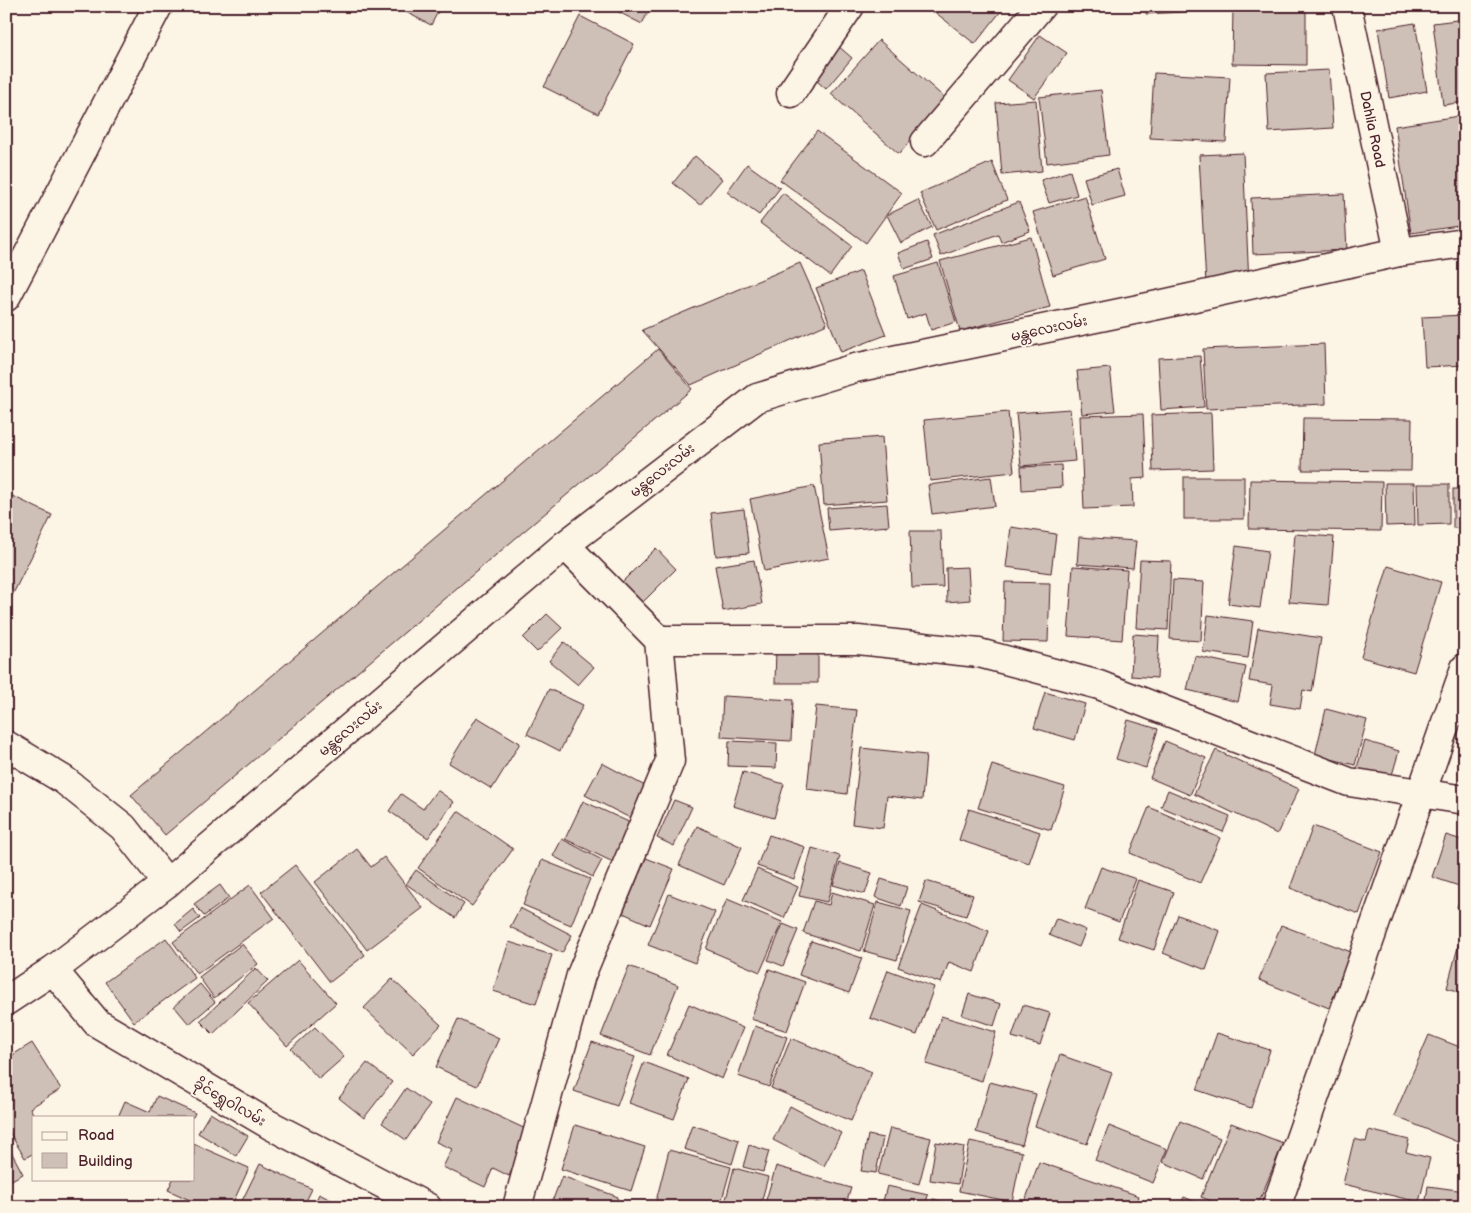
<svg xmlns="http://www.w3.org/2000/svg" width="1471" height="1213" viewBox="0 0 1471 1213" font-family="'Balsamiq Sans','Noto Sans Myanmar',sans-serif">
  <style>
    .building { fill: #cfc0b7; stroke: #4a1f2b }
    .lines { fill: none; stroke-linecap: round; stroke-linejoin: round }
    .street-casing { stroke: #4a1f2b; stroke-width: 31 }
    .secondary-casing { stroke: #4a1f2b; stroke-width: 31 }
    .street { stroke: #fcf5e5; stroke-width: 28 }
    .secondary { stroke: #fcf5e5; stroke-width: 28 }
    .labels { text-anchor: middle; stroke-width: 4; stroke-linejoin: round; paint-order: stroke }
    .street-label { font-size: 14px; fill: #4a1f2b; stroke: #fcf5e5 }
  </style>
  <rect width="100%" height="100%" fill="#fcf5e5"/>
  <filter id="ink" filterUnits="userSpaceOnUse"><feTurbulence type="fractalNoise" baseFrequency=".02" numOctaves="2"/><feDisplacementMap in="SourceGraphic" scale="10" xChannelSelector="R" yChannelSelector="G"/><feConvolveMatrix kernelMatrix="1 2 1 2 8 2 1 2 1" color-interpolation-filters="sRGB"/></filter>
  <g filter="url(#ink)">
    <g class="building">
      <path d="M394,6H441L431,25Z"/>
      <path d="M607,6H651L642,24Z"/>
      <path d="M933,6H1005L975,44L931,9Z"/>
      <path d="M1146,6H1218V10L1146,14Z"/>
      <path d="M1233,6H1306V65L1232,64Z"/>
      <path d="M580,16L634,44L598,114L544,87Z"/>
      <path d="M1465,19V102L1443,105L1433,23Z"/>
      <path d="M1415,23L1427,91L1389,98L1378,29Z"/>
      <path d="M1040,35L1067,53L1034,98L1008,80Z"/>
      <path d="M879,40L947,100L899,154L831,94Z"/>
      <path d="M836,44L852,58L826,89L810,75Z"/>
      <path d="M1329,70L1333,128L1269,132L1266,73Z"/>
      <path d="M1154,73L1230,77L1226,142L1150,138Z"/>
      <path d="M1101,90L1109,155L1047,163L1039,97Z"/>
      <path d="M1036,100L1042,171L1002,175L996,103Z"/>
      <path d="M1465,115V225L1411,233L1395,126Z"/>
      <path d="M817,131L902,193L866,243L780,180Z"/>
      <path d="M1243,153L1249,283L1206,285L1199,155Z"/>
      <path d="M695,156L722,179L700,205L673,183Z"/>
      <path d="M992,162L1007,200L936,230L920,193Z"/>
      <path d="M747,164L780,188L759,215L727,192Z"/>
      <path d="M1117,169L1125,196L1092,205L1084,178Z"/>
      <path d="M1070,171L1077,195L1049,203L1041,180Z"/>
      <path d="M783,193L852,246L830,276L760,223Z"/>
      <path d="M1344,194L1347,250L1253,254L1251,198Z"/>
      <path d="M1085,196L1105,259L1053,275L1033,212Z"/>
      <path d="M918,200L932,227L901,243L887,215Z"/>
      <path d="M1019,202L1030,231L1001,242L998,234L941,256L933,235Z"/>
      <path d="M1031,237L1050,307L960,331L940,261Z"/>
      <path d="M927,242L933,259L904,269L898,253Z"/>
      <path d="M800,263L827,324L691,385L642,330Z"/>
      <path d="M938,263L956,322L931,330L926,313L907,319L894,276Z"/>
      <path d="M861,271L886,335L841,352L816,288Z"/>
      <path d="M1465,315V365L1425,367L1422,317Z"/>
      <path d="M1324,344L1326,404L1206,409L1203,349Z"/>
      <path d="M658,349L692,389L165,835L131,795Z"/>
      <path d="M1200,356L1204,407L1161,410L1158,358Z"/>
      <path d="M1110,368L1115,411L1082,414L1077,371Z"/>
      <path d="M1070,409L1075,461L1021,466L1016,413Z"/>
      <path d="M1008,412L1014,472L930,481L924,420Z"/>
      <path d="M1211,413L1213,469L1153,471L1151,415Z"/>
      <path d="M1143,414L1146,478L1132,479L1133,507L1084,509L1080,416Z"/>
      <path d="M1303,418L1412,419L1411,471L1302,470Z"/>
      <path d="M882,437L887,500L824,505L819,442Z"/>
      <path d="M1061,465L1062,487L1022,490L1021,467Z"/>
      <path d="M991,477L995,506L932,514L928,485Z"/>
      <rect x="1184" y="477" width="60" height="42"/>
      <path d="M1250,480L1382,482L1381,531L1249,529Z"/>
      <path d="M1385,483H1414L1415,525L1386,526Z"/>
      <path d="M1417,484H1449V524L1418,525Z"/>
      <path d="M814,486L829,558L764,571L750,499Z"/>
      <rect x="1453" y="489" width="12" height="39"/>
      <path d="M6,493L52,515L6,608Z"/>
      <path d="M887,504L889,526L829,531L827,508Z"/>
      <path d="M744,509L749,553L716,556L711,513Z"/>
      <path d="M1011,527L1056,534L1051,573L1006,567Z"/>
      <path d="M910,531H941L943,587L912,588Z"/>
      <path d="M1295,534L1334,537L1328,605L1289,602Z"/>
      <path d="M1079,537L1136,541L1133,568L1077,564Z"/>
      <path d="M1236,546L1268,551L1260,608L1228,604Z"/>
      <path d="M656,548L676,569L642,603L622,582Z"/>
      <path d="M754,560L762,604L723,611L715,566Z"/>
      <path d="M1140,560L1171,561L1168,630L1136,628Z"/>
      <path d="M1073,566L1127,570L1122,640L1068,636Z"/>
      <path d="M1388,566L1441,582L1414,672L1361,657Z"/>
      <path d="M968,567L970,600L947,602L946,568Z"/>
      <path d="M1173,580L1204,582L1201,641L1170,639Z"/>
      <path d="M1005,582L1050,583L1048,642L1003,641Z"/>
      <path d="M547,614L562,628L537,652L523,638Z"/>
      <path d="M1208,615L1253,621L1248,658L1203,652Z"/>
      <path d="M1258,628L1321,638L1312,692L1303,690L1300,709L1270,704L1273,685L1249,681Z"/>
      <path d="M1133,634L1159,636L1157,678L1131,676Z"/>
      <path d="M564,642L594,667L578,685L549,661Z"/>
      <path d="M776,649L818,650V683H775Z"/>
      <path d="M1195,656L1246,667L1238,702L1187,690Z"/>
      <path d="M549,689L583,705L560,751L527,734Z"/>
      <path d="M1045,692L1085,704L1075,740L1034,728Z"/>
      <path d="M723,696L793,700L791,741L721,737Z"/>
      <path d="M816,706L857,710L847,794L807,789Z"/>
      <path d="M1326,709L1367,720L1355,765L1315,755Z"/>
      <path d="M477,717L520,743L492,789L449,763Z"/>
      <path d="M1128,720L1158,729L1146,768L1116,759Z"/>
      <path d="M729,741L777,743L776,768L728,766Z"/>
      <path d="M1165,741L1206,758L1190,795L1150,778Z"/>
      <path d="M1365,741L1399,751L1390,782L1356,771Z"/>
      <path d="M861,748L926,755L922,800L887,796L883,828L852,824Z"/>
      <path d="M1216,750L1299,789L1277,834L1194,794Z"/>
      <path d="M602,763L647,787L630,818L585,795Z"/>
      <path d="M992,765L1065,787L1051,830L978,808Z"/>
      <path d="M743,772L784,784L774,818L733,806Z"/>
      <path d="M437,790L454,802L428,838L389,811L401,794L423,809Z"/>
      <path d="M1168,790L1230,816L1223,832L1161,807Z"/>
      <path d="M674,800L692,807L674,846L657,838Z"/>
      <path d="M583,801L633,824L615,863L565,839Z"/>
      <path d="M1149,807L1220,838L1200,883L1130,853Z"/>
      <path d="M969,809L1040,832L1029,863L959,840Z"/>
      <path d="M458,811L513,849L472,906L418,868Z"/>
      <path d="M697,826L742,847L724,885L679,865Z"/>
      <path d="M1313,826L1382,852L1359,914L1290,888Z"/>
      <path d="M769,835L805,847L794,879L757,866Z"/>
      <path d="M1446,835L1465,841V878L1462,887L1432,877Z"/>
      <path d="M562,839L602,860L593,877L553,856Z"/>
      <path d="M812,848L840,856L827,902L799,896Z"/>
      <path d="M357,849L371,867L384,857L423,908L367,950L315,882Z"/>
      <path d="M646,858L674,869L650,925L623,913Z"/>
      <path d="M542,860L590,879L571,925L523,905Z"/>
      <path d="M840,863L872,873L865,894L833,885Z"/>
      <path d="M295,865L365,955L330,982L261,892Z"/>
      <path d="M1101,867L1136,879L1119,922L1085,909Z"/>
      <path d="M757,869L798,887L784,918L743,900Z"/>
      <path d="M416,870L464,904L455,918L406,884Z"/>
      <path d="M881,879L907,887L901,906L875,897Z"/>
      <path d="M1138,880L1174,892L1154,950L1118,938Z"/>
      <path d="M926,881L973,895L966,916L919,902Z"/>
      <path d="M220,885L229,898L204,916L194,904Z"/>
      <path d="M250,885L274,918L197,974L173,942Z"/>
      <path d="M1465,887V909L1457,907Z"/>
      <path d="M832,892L875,905L861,951L803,933L814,901L829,905Z"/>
      <path d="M669,894L715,912L695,963L648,945Z"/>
      <path d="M727,899L782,922L760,972L706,949Z"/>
      <path d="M878,902L911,911L897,960L864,951Z"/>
      <path d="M922,905L989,931L974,972L949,962L941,983L898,967Z"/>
      <path d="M520,908L572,935L562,953L510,927Z"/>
      <path d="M193,909L200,918L181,932L175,924Z"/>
      <path d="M1178,915L1220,931L1206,970L1163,953Z"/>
      <path d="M1056,918L1086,930L1079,947L1049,935Z"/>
      <path d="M783,924L798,930L783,966L768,960Z"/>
      <path d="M1281,925L1351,952L1329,1008L1259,980Z"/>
      <path d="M1462,932L1465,933V993L1447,988Z"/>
      <path d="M166,938L195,978L134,1022L105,982Z"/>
      <path d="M811,941L862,958L849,993L799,975Z"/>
      <path d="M509,942L552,955L536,1004L493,991Z"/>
      <path d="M242,944L258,964L214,998L199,977Z"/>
      <path d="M298,960L336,1003L287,1046L248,1003Z"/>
      <path d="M629,966L678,985L650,1055L601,1036Z"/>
      <path d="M256,968L268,981L213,1034L200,1021Z"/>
      <path d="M769,969L805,982L787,1031L751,1019Z"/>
      <path d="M888,970L934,987L917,1035L870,1018Z"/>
      <path d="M392,979L441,1025L413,1054L364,1008Z"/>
      <path d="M200,984L215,1002L189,1024L174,1006Z"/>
      <path d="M969,994L1001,1004L994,1026L962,1015Z"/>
      <path d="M689,1004L743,1028L722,1079L667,1055Z"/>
      <path d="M1023,1005L1050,1013L1040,1045L1012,1037Z"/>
      <path d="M941,1016L996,1032L982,1081L926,1064Z"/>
      <path d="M458,1019L499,1038L477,1086L436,1067Z"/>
      <path d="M755,1026L787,1037L769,1087L738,1076Z"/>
      <path d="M315,1027L344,1057L319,1079L291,1049Z"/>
      <path d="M1217,1033L1270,1050L1251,1108L1197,1090Z"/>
      <path d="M1429,1035L1465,1049V1145L1394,1116Z"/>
      <path d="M791,1038L872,1072L851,1121L771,1088Z"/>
      <path d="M592,1042L635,1057L617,1106L574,1091Z"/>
      <path d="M32,1043L61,1089L30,1108L35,1117H34V1153L25,1158L6,1127V1059Z"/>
      <path d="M1060,1055L1112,1073L1087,1144L1035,1126Z"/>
      <path d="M644,1062L689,1079L674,1119L629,1103Z"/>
      <path d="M367,1063L392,1082L364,1118L339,1098Z"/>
      <path d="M990,1082L1036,1094L1022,1145L976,1132Z"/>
      <path d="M406,1088L430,1105L406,1140L382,1123Z"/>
      <path d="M157,1096L195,1113L193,1117H118L125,1101L150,1112Z"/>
      <path d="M457,1097L530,1131L509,1176L493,1168L485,1187L443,1167L452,1149L436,1142Z"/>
      <path d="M790,1106L841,1133L824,1166L773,1140Z"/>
      <path d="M210,1113L248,1136L236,1156L198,1133Z"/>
      <path d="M1180,1121L1220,1138L1203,1179L1163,1162Z"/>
      <path d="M1231,1123L1283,1143L1257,1207H1226L1201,1197Z"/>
      <path d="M575,1125L645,1147L631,1191L561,1169Z"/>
      <path d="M692,1125L739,1140L732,1164L684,1149Z"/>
      <path d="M1109,1126L1167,1149L1153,1183L1095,1160Z"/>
      <path d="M890,1128L931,1138L919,1184L878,1174Z"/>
      <path d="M1369,1130L1409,1140L1406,1152L1430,1158L1419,1202L1343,1184L1354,1139L1366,1142Z"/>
      <path d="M868,1135L883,1138L876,1173L861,1171Z"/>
      <path d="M970,1141L1022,1152L1012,1202L959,1191Z"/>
      <path d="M6,1142L23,1174L6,1183Z"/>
      <path d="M936,1142L964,1147L958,1184L930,1180Z"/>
      <path d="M194,1144L249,1168L231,1207H205L168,1190L173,1179H194Z"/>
      <path d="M749,1145L769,1151L763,1172L743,1167Z"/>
      <path d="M669,1150L731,1167L720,1207H678L656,1201Z"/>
      <path d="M1039,1162L1139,1196L1136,1207H1023Z"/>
      <path d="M260,1164L312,1189L303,1207H239Z"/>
      <path d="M776,1166L851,1188L845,1207H833L816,1202L815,1207H764Z"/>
      <path d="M734,1168L768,1177L760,1207H724Z"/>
      <path d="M562,1176L618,1197L614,1207H550Z"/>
      <path d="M887,1186L928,1195L925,1207H891L882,1205Z"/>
      <path d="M1428,1186L1465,1191V1207H1425Z"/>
      <path d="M319,1194L345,1207H313Z"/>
      <path d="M1184,1197L1207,1207H1179Z"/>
      <path d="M933,1199L958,1206V1207H931Z"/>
    </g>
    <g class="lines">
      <g class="street-casing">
        <g id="street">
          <path id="s1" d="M1347,6L1399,252"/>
          <path d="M791,93L850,6"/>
          <path d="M925,142L1041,6"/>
          <path d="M6,297L158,6"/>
          <path d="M565,545L659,640H858L979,653L1099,685L1349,782L1465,800"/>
          <path d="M6,745L64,780L123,827L167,883"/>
          <path d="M517,1207L581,975L670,761L659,640"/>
          <path d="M1276,1207L1465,668"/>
        </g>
      </g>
      <g class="secondary-casing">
        <g id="secondary">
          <path d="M53,970L97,1023L270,1125L427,1207"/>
          <path d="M6,1001L53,970L167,883L565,545L757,398L855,368L1163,304L1399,252L1465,243"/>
        </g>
      </g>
      <use href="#street" class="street"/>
      <use href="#secondary" class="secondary"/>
    </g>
  </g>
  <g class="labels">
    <g class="street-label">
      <text dy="5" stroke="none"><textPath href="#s1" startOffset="126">Dahlia Road</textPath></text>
      <text transform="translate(1049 328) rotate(-12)" y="5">မန္တလေးလမ်း</text>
      <text transform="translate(662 470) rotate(-38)" y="5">မန္တလေးလမ်း</text>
      <text transform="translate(350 728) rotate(-40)" y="5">မန္တလေးလမ်း</text>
      <text transform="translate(230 1102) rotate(30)" y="5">ခိုင်ရွှေဝါလမ်း</text>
    </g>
  </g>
  <rect width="1471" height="1213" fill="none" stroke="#fcf5e5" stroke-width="25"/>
  <rect x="12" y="12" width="1446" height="1188" fill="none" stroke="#4a1f2b" stroke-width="2" filter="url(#ink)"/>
  <rect x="32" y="1116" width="162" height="65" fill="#fcf5e5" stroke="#b59f9b"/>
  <rect x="42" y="1132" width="25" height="8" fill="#fcf5e5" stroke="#b59f9b"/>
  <text x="78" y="1140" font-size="15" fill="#4a1f2b">Road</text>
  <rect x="42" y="1153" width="25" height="15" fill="#cfc0b7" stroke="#b59f9b"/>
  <text x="78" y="1166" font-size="15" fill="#4a1f2b">Building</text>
</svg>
